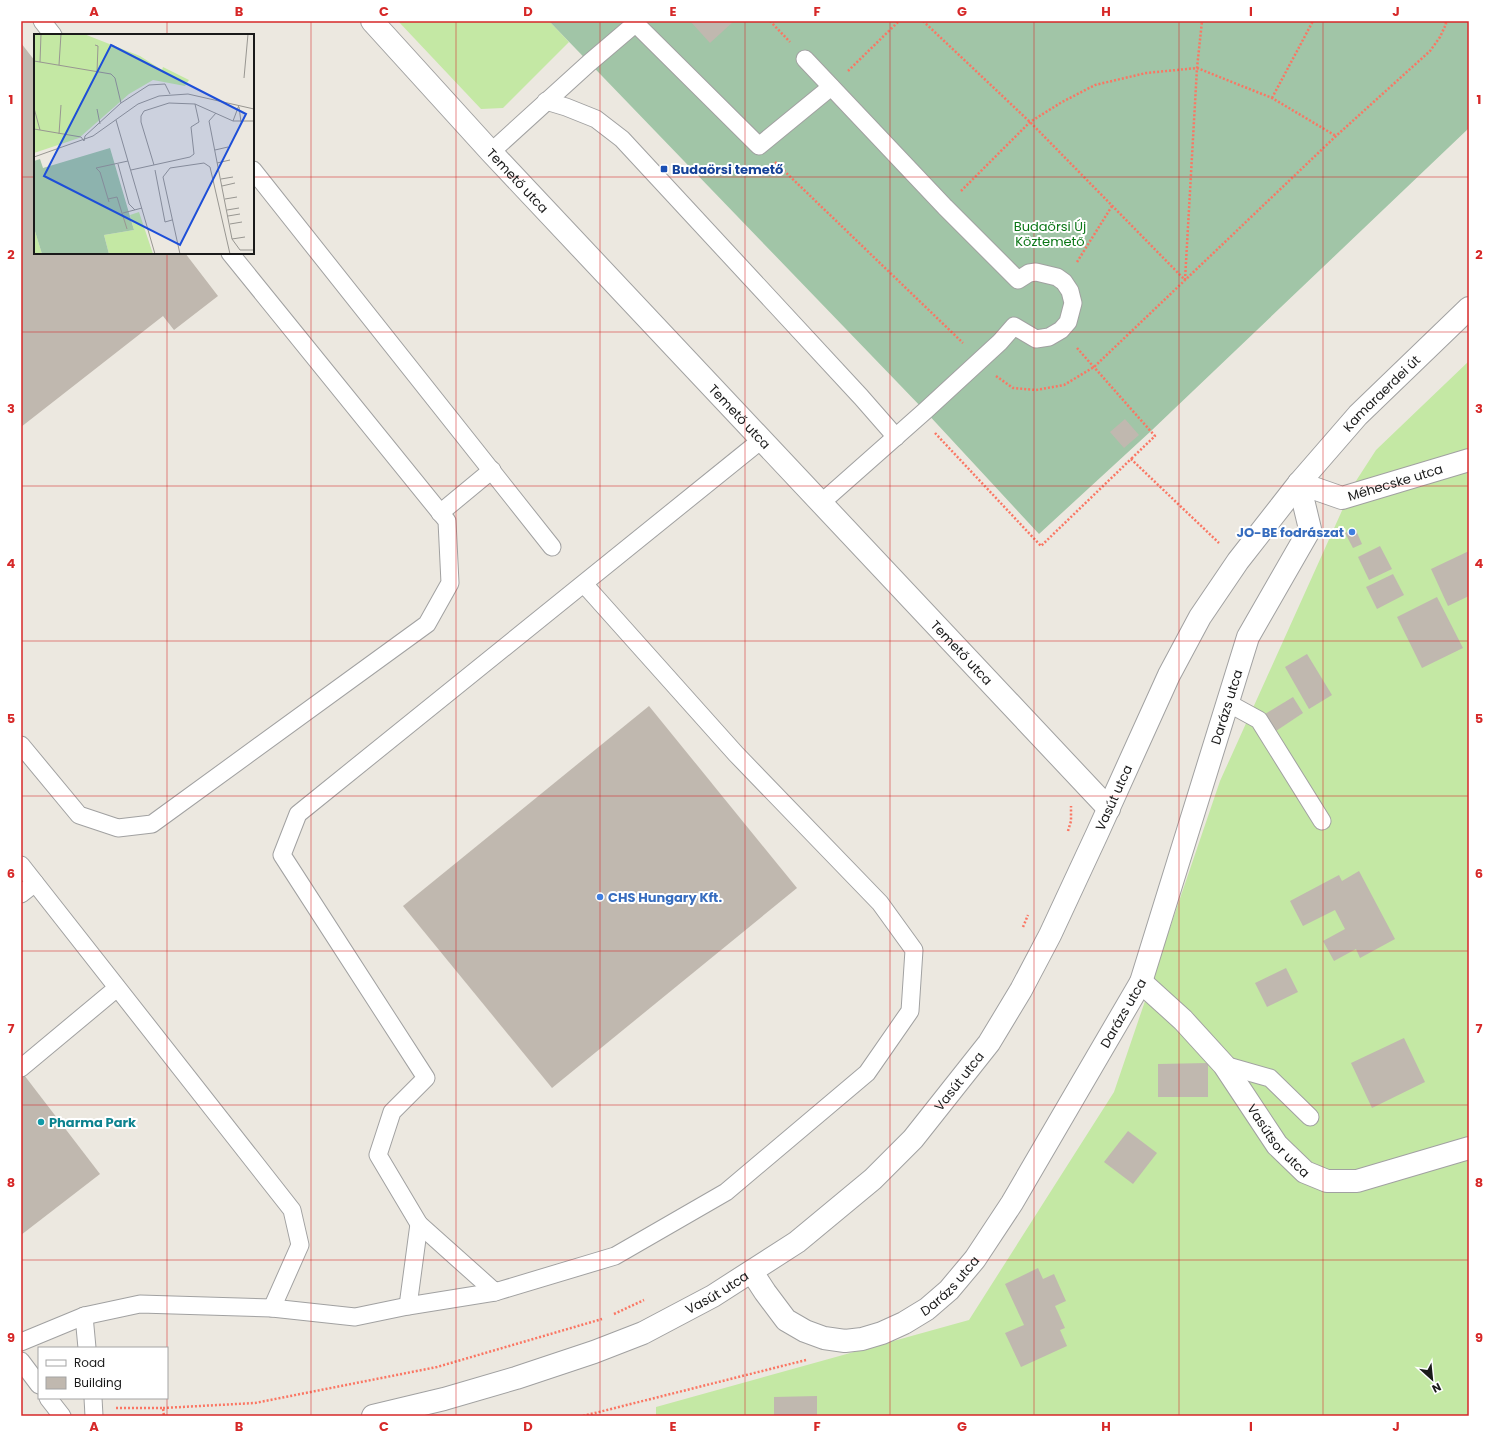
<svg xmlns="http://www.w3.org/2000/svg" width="1490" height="1437" viewBox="0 0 1490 1437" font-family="Poppins,sans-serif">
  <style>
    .grass { fill: #c4e8a4 }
    .cemetery { fill: #a1c5a7 }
    .building { fill: #c0b8af }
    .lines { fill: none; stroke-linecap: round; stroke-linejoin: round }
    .service-casing { stroke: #a1a1a1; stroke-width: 19 }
    .minor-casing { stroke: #a1a1a1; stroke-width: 24 }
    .tertiary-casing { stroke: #a1a1a1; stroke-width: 24 }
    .path { stroke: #fa7663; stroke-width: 2.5; stroke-dasharray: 2 2; stroke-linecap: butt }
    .service { stroke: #fff; stroke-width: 17 }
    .minor { stroke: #fff; stroke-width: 22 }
    .tertiary { stroke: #fff; stroke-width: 22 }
    .grid { fill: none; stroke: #d62828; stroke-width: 1; stroke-opacity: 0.55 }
    .transit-dot { fill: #1a4fb4; stroke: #fff; stroke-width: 1.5 }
    .shop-dot { fill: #3f7fe0; stroke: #fff; stroke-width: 1.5 }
    .culture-dot { fill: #0f9aa8; stroke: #fff; stroke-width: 1.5 }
    .labels { text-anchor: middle; stroke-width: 4; stroke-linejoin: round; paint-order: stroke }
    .transit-label { font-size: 13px; font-weight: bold; fill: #164399; stroke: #fff; text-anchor: start }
    .street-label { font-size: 13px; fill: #1a1a1a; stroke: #fff }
    .park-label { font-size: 13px; fill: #0a7616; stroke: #fff }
    .shop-label { font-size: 13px; font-weight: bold; fill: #366cbe; stroke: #fff; text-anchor: end }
    .culture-label { font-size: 13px; font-weight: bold; fill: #0d838f; stroke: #fff; text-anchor: start }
    .inset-road { fill: none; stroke: #989691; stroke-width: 1 }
    .view { fill: #1d4ed8; fill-opacity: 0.15; stroke: #1d4ed8; stroke-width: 2 }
    .inset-edge { fill: none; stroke: #1a1a1a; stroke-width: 2 }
    .neatline { fill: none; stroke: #d62828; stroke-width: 1.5 }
    .grid-label { font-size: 13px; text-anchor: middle; font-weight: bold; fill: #d62828 }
  </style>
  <rect width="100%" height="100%" fill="#ece8e0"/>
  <g class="grass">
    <path d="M398,21H549L569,42L503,108L481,109Z"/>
    <path d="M1469,361V1416H656V1407L969,1320L1114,1092L1220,781L1354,484L1376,450Z"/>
  </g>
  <path class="cemetery" d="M549,21H1469V128L1151,431L1039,534L925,411Z"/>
  <g class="building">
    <path d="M690,21H734L710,43Z"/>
    <path d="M21,43L35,61V253H185L218,296L174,330L163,316L21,427Z"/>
    <path d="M1125,419L1139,435L1124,448L1110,432Z"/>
    <path d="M1355,528L1362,544L1353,548L1345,533Z"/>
    <path d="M1380,546L1392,569L1369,580L1358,557Z"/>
    <path d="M1469,551V596L1448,606L1431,569Z"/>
    <path d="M1393,574L1404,595L1377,609L1366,587Z"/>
    <path d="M1437,597L1463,648L1422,668L1397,617Z"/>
    <path d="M1307,654L1332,695L1309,709L1285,667Z"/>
    <path d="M1293,697L1303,713L1276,731L1265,714Z"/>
    <path d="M649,706L797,888L552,1088L403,906Z"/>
    <path d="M1359,871L1395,939L1360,958L1356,949L1334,961L1323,941L1345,929L1335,910L1303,926L1290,901L1339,875L1342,881Z"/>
    <path d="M1286,968L1298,992L1267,1007L1255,983Z"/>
    <path d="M1404,1038L1425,1082L1372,1108L1351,1063Z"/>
    <path d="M1208,1063V1097H1158V1064Z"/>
    <path d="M21,1071L100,1174L21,1235Z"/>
    <path d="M1128,1131L1157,1153L1133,1184L1104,1162Z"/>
    <path d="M1038,1268L1043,1279L1054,1274L1066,1301L1055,1306L1065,1328L1060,1330L1067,1346L1021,1367L1005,1333L1024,1325L1005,1284Z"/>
    <path d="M817,1396V1416H774V1397Z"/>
  </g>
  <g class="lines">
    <g class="service-casing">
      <g id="service">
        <path d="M42,21L53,35"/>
        <path d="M633,21L759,146L831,87"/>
        <path d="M805,59L945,207L1018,280L1029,273L1036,272L1057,277L1064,282L1070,291L1073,303L1068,322L1061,330L1049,337L1036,339L1014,326L1000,342L925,411L821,503"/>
        <path d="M546,101L566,107L596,119L622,139L861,397L896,437"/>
        <path d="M491,152L589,63L636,23"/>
        <path d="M253,170L552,547"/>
        <path d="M440,513L492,470"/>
        <path d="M584,584L736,754L880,903L914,950L910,1011L867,1073L726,1192L615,1256L495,1292L419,1224L378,1155L392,1112L426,1078L282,855L298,814L760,441"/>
        <path d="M1228,703L1259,720L1322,821"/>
        <path d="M21,745L79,815L118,828L152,824L427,624L450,583L447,521L230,253"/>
        <path d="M21,865L292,1210L300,1245L272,1308"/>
        <path d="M21,894L35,883"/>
        <path d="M1224,1065L1270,1078L1310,1117"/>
        <path d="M21,1068L117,988"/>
        <path d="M408,1306L419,1224"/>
        <path d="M84,1316L87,1348"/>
        <path d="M21,1342L84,1316L140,1304L272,1308L355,1317L408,1306L495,1292"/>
        <path d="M21,1361L39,1385"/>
        <path d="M48,1398L62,1416"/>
        <path d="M93,1398L94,1416"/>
      </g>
    </g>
    <g class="minor-casing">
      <g id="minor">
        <path id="s1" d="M372,21L491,152L1109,809"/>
        <path id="s2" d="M1299,483L1342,498L1469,460"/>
        <path id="s3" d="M1141,982L1183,1020L1224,1065L1277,1145L1305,1172L1327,1181H1357L1469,1148"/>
        <path id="s4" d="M752,1272L765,1292L786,1320L805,1331L824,1338L845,1341L862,1339L882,1333L904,1323L927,1309L949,1290L975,1259L1012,1203L1141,982L1248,637L1310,529L1299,483"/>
      </g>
    </g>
    <g class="tertiary-casing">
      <g id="tertiary">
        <path id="s5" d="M373,1416L444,1399L516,1378L594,1352L643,1333L713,1296L797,1242L873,1179L913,1139L989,1043L1021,990L1050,935L1097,834L1169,675L1200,617L1238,561L1299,483L1358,415L1469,308"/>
      </g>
    </g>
    <g class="path">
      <path d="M770,21L790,42"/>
      <path d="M923,21L1030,122L1185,280"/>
      <path d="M848,71L899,21"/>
      <path d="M1272,98L1313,21"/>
      <path d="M775,162L963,343"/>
      <path d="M961,191L1030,122L1062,102L1095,85L1146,73L1197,68L1272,98L1336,136"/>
      <path d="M1077,262L1112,206"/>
      <path d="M1185,280L1197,68L1202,21"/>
      <path d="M1077,348L1155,436L1131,459"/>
      <path d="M996,376L1013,388L1036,390L1064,385L1094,367L1336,136L1430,51L1440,37L1446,24L1445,21"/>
      <path d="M935,433L1041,546L1131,459L1219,543"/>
      <path d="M1068,831L1071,821V806"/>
      <path d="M1023,927L1028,915"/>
      <path d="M614,1314L644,1300"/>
      <path d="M116,1408H163L164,1416"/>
      <path d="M163,1408L255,1403L437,1367L602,1319"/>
      <path d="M583,1416L806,1360"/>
    </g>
    <use href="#service" class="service"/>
    <use href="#minor" class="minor"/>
    <use href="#tertiary" class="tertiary"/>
  </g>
  <path class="grid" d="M167,21V35M311,21V1416M456,21V1416M600,21V1416M745,21V1416M890,21V1416M1034,21V1416M1179,21V1416M1323,21V1416M21,177H35M253,177H1469M167,253V1348M21,332H1469M21,486H1469M21,641H1469M21,796H1469M21,951H1469M21,1105H1469M21,1260H1469M167,1398V1416"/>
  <rect class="transit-dot" x="660" y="165" width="8" height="8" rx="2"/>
  <g class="shop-dot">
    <circle cx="1352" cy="532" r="4"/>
    <circle cx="600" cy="897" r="4"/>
  </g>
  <circle class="culture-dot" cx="41" cy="1122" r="4"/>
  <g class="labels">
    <g class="transit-label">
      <text x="672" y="174">Budaörsi temető</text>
    </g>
    <g class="street-label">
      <text dy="5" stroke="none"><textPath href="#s1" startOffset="216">Temető utca</textPath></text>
      <text dy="5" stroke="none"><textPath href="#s5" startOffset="1504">Kamaraerdei út</textPath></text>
      <text dy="5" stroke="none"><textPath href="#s1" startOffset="540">Temető utca</textPath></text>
      <text dy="5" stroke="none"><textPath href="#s2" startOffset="101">Méhecske utca</textPath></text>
      <text dy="5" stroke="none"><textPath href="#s1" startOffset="864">Temető utca</textPath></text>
      <text dy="5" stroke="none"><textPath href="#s4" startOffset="892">Darázs utca</textPath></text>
      <text dy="5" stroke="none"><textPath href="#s5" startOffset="1015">Vasút utca</textPath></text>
      <text dy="5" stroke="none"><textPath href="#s4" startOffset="568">Darázs utca</textPath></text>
      <text dy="5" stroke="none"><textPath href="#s5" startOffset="691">Vasút utca</textPath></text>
      <text dy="5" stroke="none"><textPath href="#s3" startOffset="211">Vasútsor utca</textPath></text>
      <text dy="5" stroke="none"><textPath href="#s4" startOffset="244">Darázs utca</textPath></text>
      <text dy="5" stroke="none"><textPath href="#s5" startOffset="367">Vasút utca</textPath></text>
    </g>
    <g class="park-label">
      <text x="1050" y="231">Budaörsi Új<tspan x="1050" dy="15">Köztemető</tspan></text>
    </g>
    <g class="shop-label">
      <text x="1344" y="537">JO-BE fodrászat</text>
      <text x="608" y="902" text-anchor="start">CHS Hungary Kft.</text>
    </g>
    <g class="culture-label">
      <text x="49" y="1127">Pharma Park</text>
    </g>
  </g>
  <g transform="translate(34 34)">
    <rect width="220" height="220" fill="#ece8e0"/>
    <path d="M0,0H50L106,22L128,36L129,33L155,46L151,52L119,46L95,60L45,104L0,119ZM105,178L119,220H75L70,201L100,196L96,181ZM0,194L8,220H0Z" fill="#c4e8a4"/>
    <path d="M76,114L100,196L70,201L75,220H8L0,194V127L6,125L9,134Z" fill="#a1c5a7"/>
    <path class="inset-road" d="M61,11L64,12L63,38M0,27L77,40L81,44L87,69M6,28L7,0M25,31L27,0M210,44L214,0M161,70L199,87H220M205,73L207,88M0,74L6,96M63,75L66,90M182,79L175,87L198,205L206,216H220M82,86L121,220M199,87L205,71M0,95L47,103L50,107M25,100L27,71M50,107L51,102L87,69L115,51L131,50L136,60M181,116L194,113M0,123L59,102L104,70L125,62L154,60L220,75M183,129L196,126M84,130L95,170L101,176M97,136L156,123L160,120L157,93L165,88L161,70L135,69L110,77L107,82V88L120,131M121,136L131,188L138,186M187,145L199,143M188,152L201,149M74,165L83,163L93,195M191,165L203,163M75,168L66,138L62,134L94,127M193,176L205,174M89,179L108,174M194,182L206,180M196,190L208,188M198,205L211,203M146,220L129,143L136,134L170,129L176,133L196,220"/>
    <path class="view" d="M77,11L212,80L146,211L10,142Z"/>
    <rect width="220" height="220" class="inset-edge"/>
  </g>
  <rect width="1490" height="1437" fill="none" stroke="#ffffff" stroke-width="44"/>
  <rect x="38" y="1347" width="130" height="52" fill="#ffffff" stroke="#a3a3a3"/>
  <rect x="46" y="1360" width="20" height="6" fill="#ffffff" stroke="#a3a3a3"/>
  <text x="74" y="1367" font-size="12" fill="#1a1a1a">Road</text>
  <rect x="46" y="1377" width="20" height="12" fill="#c0b8af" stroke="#a3a3a3"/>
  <text x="74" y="1387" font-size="12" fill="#1a1a1a">Building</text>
  <g transform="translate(1432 1379) rotate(153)" stroke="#ffffff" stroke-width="3" paint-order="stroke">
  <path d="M0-3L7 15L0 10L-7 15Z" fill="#1a1a1a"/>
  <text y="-6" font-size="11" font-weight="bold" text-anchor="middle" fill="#1a1a1a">N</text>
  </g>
  <rect x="22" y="22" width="1446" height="1393" class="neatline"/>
  <g class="grid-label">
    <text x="94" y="16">A</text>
    <text x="239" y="16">B</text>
    <text x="384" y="16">C</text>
    <text x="528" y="16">D</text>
    <text x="673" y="16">E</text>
    <text x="817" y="16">F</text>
    <text x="962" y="16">G</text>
    <text x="1106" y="16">H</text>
    <text x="1251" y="16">I</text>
    <text x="1396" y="16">J</text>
    <text x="11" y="104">1</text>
    <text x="1479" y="104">1</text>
    <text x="11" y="259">2</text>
    <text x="1479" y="259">2</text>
    <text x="11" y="413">3</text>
    <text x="1479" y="413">3</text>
    <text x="11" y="568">4</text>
    <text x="1479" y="568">4</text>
    <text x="11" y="723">5</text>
    <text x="1479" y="723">5</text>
    <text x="11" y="878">6</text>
    <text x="1479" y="878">6</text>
    <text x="11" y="1033">7</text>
    <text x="1479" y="1033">7</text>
    <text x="11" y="1187">8</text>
    <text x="1479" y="1187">8</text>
    <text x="11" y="1342">9</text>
    <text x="1479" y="1342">9</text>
    <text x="94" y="1431">A</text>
    <text x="239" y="1431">B</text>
    <text x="384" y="1431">C</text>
    <text x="528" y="1431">D</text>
    <text x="673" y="1431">E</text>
    <text x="817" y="1431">F</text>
    <text x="962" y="1431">G</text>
    <text x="1106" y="1431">H</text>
    <text x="1251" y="1431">I</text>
    <text x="1396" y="1431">J</text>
  </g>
</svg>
